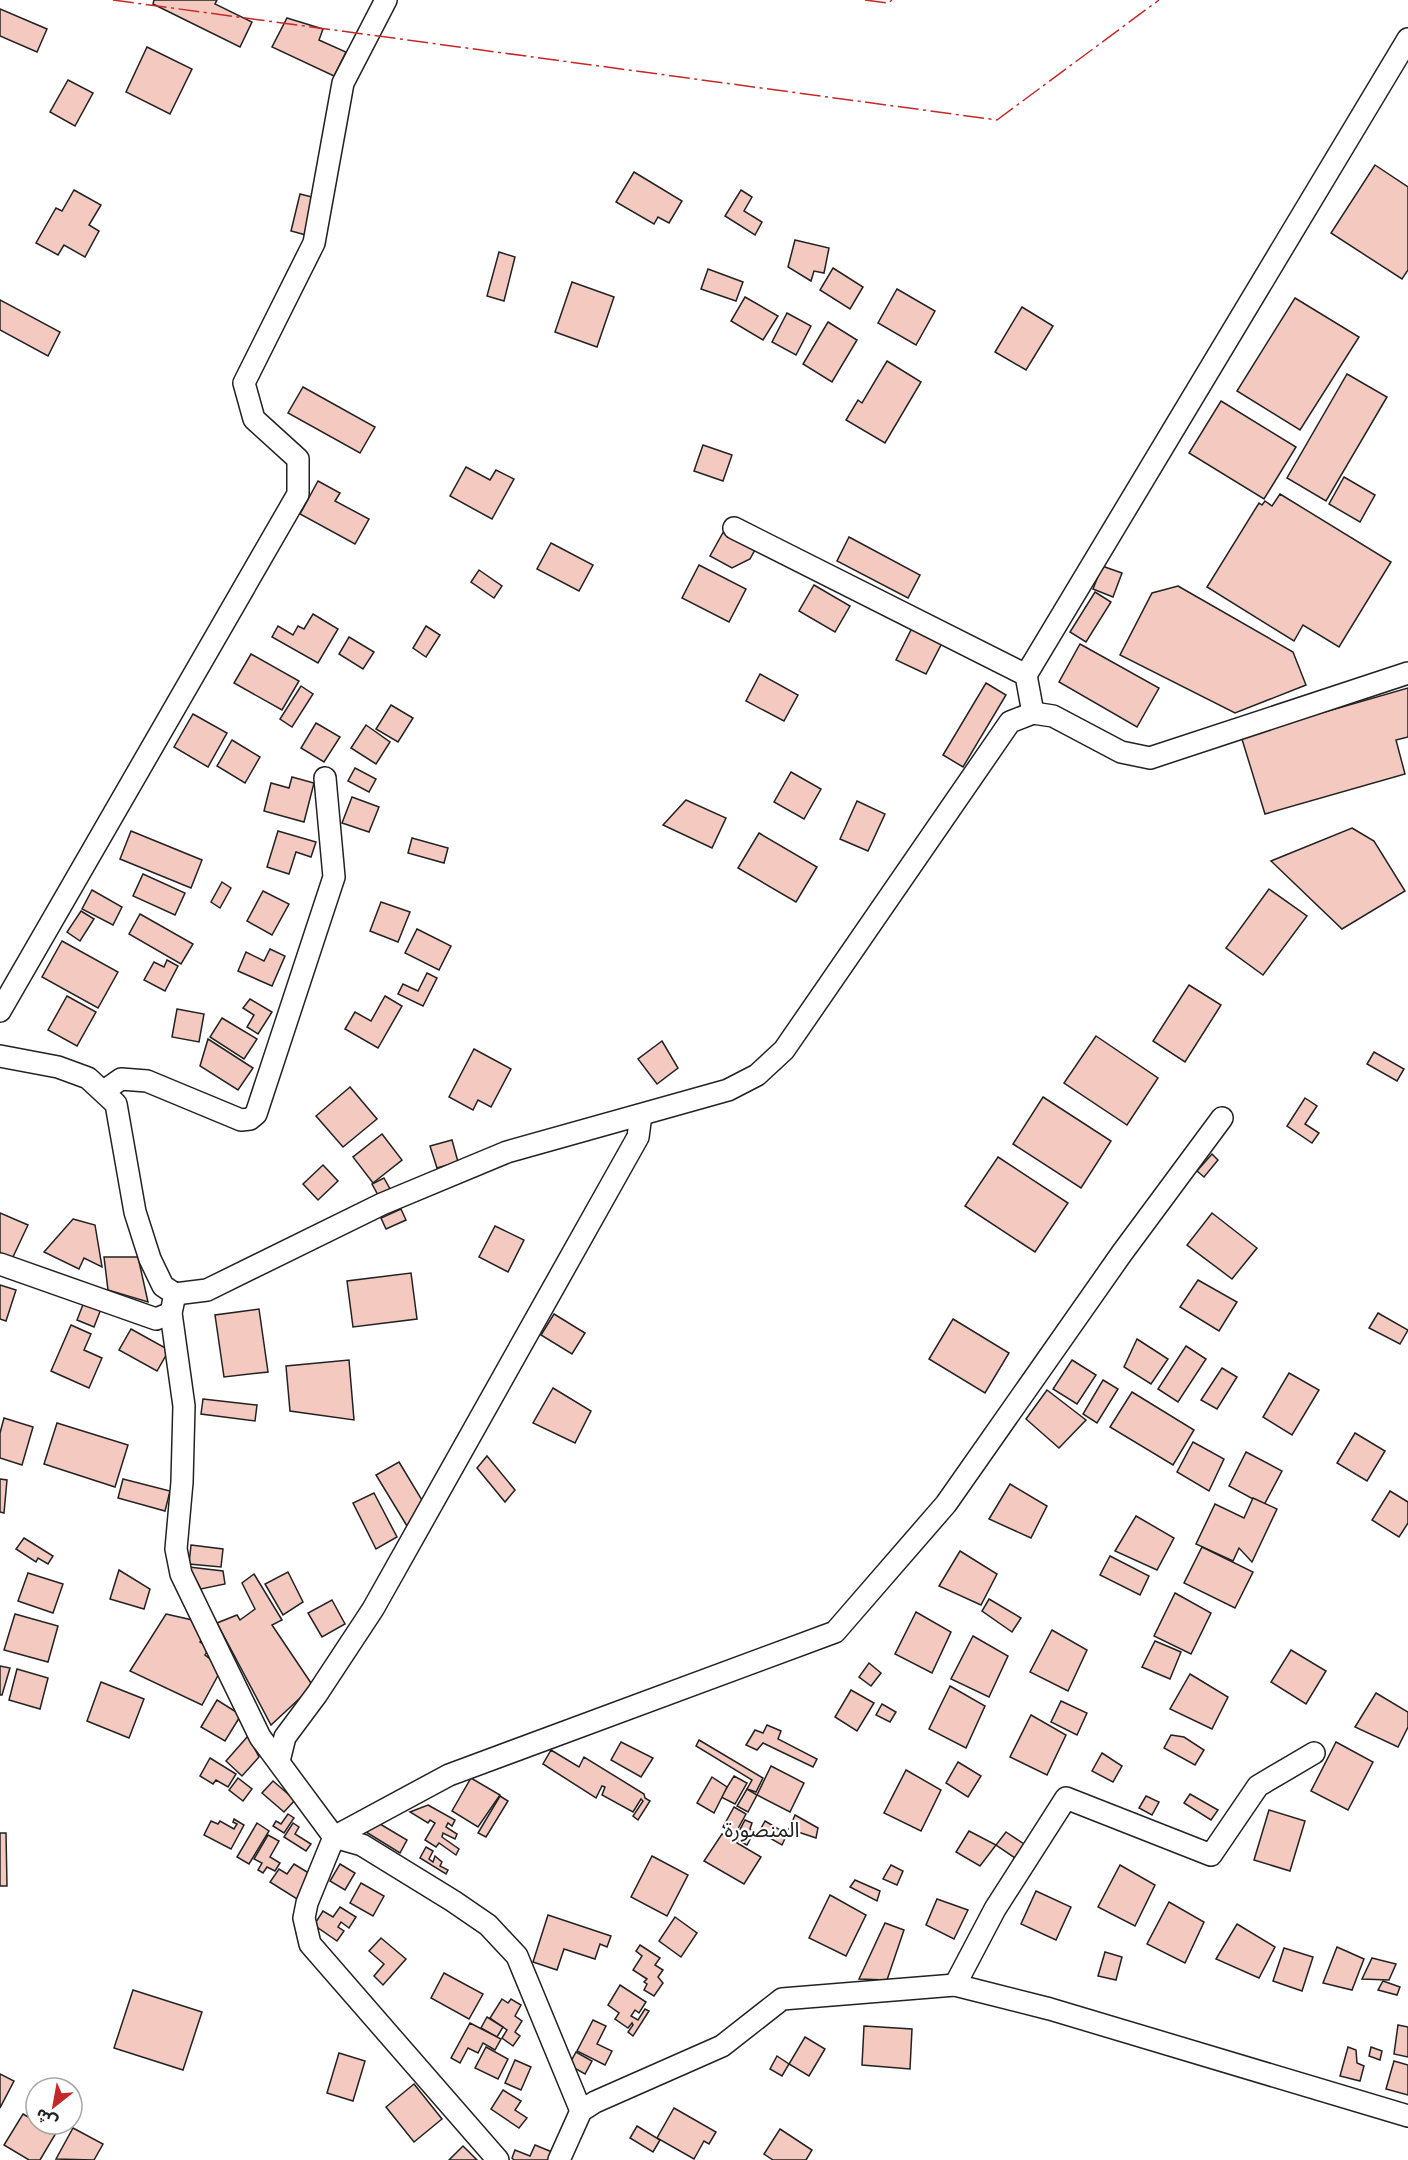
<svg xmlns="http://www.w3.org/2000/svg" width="1408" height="2160" viewBox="0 0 1408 2160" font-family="Poppins,'Noto Sans Arabic',sans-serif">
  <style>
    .building { fill: #f3c9c0; stroke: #222; stroke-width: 1.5 }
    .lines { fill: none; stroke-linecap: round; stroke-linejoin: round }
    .minor-casing { stroke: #222; stroke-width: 24 }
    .minor { stroke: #fff; stroke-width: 21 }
    .power { stroke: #c62828; stroke-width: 1.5; stroke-dasharray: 21 4.5 3 4.5; stroke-linecap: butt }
    .labels { text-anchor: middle; stroke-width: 4.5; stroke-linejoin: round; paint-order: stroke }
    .quarter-label { font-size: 21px; fill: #222; stroke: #fff }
  </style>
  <rect width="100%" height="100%" fill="#fff"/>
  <g class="building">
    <path d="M154,0H217L215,4L252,22L240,47L153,4Z"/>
    <path d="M0,9L47,29L37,52L0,36Z"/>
    <path d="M287,18L323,29L319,40L346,52L334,76L272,47Z"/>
    <path d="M147,47L192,69L170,114L126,92Z"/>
    <path d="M68,80L93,93L75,126L50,112Z"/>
    <path d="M1375,165L1408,187V270L1402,279L1331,233Z"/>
    <path d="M634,172L682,201L669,223L658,217L654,224L616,202Z"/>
    <path d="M74,190L101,205L89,225L99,231L85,257L64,245L58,255L36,243L56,208L62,211Z"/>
    <path d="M741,190L752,197L744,211L762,222L755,235L725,216Z"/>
    <path d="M300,194L316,198L306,235L291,231Z"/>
    <path d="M795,240L829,248L824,273L814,271L811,281L788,267Z"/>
    <path d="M499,252L515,257L504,301L487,296Z"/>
    <path d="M833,268L863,287L850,309L820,290Z"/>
    <path d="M708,269L743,282L736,301L701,289Z"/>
    <path d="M572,282L614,297L597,347L555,332Z"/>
    <path d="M897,289L935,311L916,345L878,323Z"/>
    <path d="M745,297L778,316L763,340L731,321Z"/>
    <path d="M1295,298L1359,337L1300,430L1237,391Z"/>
    <path d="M0,300L60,332L48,356L0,330Z"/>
    <path d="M1022,307L1053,326L1026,370L995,352Z"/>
    <path d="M787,313L811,326L796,355L772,342Z"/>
    <path d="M828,322L857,340L832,382L803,364Z"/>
    <path d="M887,361L921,382L885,443L846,420L858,400L862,403Z"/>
    <path d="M1347,374L1387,397L1326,501L1287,478Z"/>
    <path d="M303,387L375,427L360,453L288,413Z"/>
    <path d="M1221,401L1296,447L1264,499L1189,453Z"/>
    <path d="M703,445L732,455L723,481L694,471Z"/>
    <path d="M466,467L490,480L496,470L514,479L492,519L450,496Z"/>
    <path d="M1344,477L1375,495L1360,522L1329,504Z"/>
    <path d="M318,481L340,493L335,501L369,519L355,544L300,514Z"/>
    <path d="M1280,494L1391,562L1339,647L1303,625L1294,641L1207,587L1259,503L1262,505L1265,501L1272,506Z"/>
    <path d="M725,529L757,546L750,559L732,568L710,556Z"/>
    <path d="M849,537L920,575L908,598L837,561Z"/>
    <path d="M551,543L593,565L579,591L537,569Z"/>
    <path d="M699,565L746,589L729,622L682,598Z"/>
    <path d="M1102,566L1122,573L1113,597L1093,589Z"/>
    <path d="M479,570L502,586L494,598L471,582Z"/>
    <path d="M814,585L850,606L835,632L799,611Z"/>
    <path d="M1178,586L1293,652L1306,685L1235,713L1120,655L1152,593Z"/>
    <path d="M1095,592L1111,602L1086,642L1070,632Z"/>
    <path d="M313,614L338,629L318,663L272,637L278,626L293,635L298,626L304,629Z"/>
    <path d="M426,626L440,635L426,657L413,648Z"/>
    <path d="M913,626L943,641L926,674L896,660Z"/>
    <path d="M349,637L374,652L363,669L339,654Z"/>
    <path d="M1080,644L1159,688L1137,727L1059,682Z"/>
    <path d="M251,654L299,681L282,710L234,683Z"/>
    <path d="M760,674L798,695L784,721L746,701Z"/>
    <path d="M986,683L1006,695L963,767L943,755Z"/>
    <path d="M301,686L313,694L292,727L280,719Z"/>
    <path d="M1408,688V737L1396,740L1405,774L1265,814L1241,736Z"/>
    <path d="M391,705L413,718L398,742L376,729Z"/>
    <path d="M193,714L227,733L208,767L174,747Z"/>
    <path d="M316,723L340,737L324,762L301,748Z"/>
    <path d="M366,725L390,742L376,764L351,748Z"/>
    <path d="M232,740L260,757L245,783L217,766Z"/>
    <path d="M355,768L376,779L369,792L348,781Z"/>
    <path d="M791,772L821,789L804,819L774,802Z"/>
    <path d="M292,777L314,783L304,822L264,811L271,783L289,788Z"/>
    <path d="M352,797L379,807L369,832L342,823Z"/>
    <path d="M686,800L726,818L712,848L663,825Z"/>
    <path d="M857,801L885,814L868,851L840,839Z"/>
    <path d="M1352,828L1374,841L1405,891L1342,929L1271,861Z"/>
    <path d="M131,831L202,860L191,888L120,859Z"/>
    <path d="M278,831L316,842L311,857L296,852L289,874L267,867Z"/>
    <path d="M759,833L817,867L796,902L738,868Z"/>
    <path d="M412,838L448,848L444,863L408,853Z"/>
    <path d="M143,874L185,893L175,915L133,896Z"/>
    <path d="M222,882L231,888L220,908L211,902Z"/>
    <path d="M1269,889L1307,916L1263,975L1226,948Z"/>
    <path d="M92,890L122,907L113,925L82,909Z"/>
    <path d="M263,891L289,904L272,935L247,921Z"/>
    <path d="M381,902L410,912L398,942L370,931Z"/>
    <path d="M81,911L94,919L80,941L67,932Z"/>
    <path d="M140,914L193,944L181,964L129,934Z"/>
    <path d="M417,929L451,946L439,970L405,953Z"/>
    <path d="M62,941L118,972L98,1008L42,977Z"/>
    <path d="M270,949L285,956L272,986L238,971L246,952L264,961Z"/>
    <path d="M167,960L178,966L165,991L144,980L154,962L164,967Z"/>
    <path d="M427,973L437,978L423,1006L398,994L403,984L418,991Z"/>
    <path d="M1189,985L1221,1005L1185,1062L1153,1041Z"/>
    <path d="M67,996L96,1012L77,1046L48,1030Z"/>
    <path d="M385,996L402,1006L378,1048L345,1029L355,1012L371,1021Z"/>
    <path d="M250,999L272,1012L258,1034L247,1027L254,1015L243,1008Z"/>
    <path d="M177,1009L204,1014L199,1042L172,1037Z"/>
    <path d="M222,1018L257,1039L244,1059L210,1037Z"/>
    <path d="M1096,1036L1158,1078L1127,1125L1064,1083Z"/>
    <path d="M208,1039L253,1068L238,1090L200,1066Z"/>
    <path d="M662,1041L678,1068L657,1084L638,1059Z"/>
    <path d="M474,1049L511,1069L491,1107L478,1100L473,1110L449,1097Z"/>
    <path d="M1374,1052L1404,1069L1397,1081L1367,1064Z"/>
    <path d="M350,1087L377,1119L343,1147L316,1116Z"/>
    <path d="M1043,1097L1111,1141L1081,1188L1013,1144Z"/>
    <path d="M1305,1098L1317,1106L1305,1124L1319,1133L1312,1143L1287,1126Z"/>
    <path d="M382,1134L402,1160L373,1183L353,1157Z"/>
    <path d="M452,1140L458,1162L437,1168L430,1146Z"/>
    <path d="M1212,1154L1218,1160L1204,1177L1197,1171Z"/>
    <path d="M998,1157L1068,1203L1035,1252L965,1206Z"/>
    <path d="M323,1165L338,1181L318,1200L303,1184Z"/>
    <path d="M384,1178L390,1189L378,1195L372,1184Z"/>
    <path d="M401,1209L406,1220L386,1229L381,1218Z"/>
    <path d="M0,1213L28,1225L12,1259L0,1253Z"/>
    <path d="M1212,1213L1257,1248L1232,1279L1187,1245Z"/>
    <path d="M73,1219L95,1225L102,1267L84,1258L79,1269L44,1252Z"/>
    <path d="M495,1226L524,1240L508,1272L479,1257Z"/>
    <path d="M104,1257H138L148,1302L108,1290Z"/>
    <path d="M411,1273L417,1319L353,1327L347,1281Z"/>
    <path d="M1198,1280L1237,1302L1219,1331L1180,1307Z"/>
    <path d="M0,1285L16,1290L6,1321L0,1319Z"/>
    <path d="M84,1302L101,1309L94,1327L77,1320Z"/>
    <path d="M259,1309L268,1372L224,1377L215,1315Z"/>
    <path d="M1378,1313L1408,1330L1400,1344L1369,1328Z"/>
    <path d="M554,1314L585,1333L572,1354L541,1335Z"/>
    <path d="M953,1319L1009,1353L985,1393L929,1359Z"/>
    <path d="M71,1325L91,1334L84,1350L102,1358L89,1388L51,1371Z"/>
    <path d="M131,1329L169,1350L157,1371L119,1350Z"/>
    <path d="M1137,1339L1168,1359L1151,1384L1124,1367Z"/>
    <path d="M1186,1346L1206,1359L1178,1402L1158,1389Z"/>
    <path d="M349,1360L354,1420L290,1411L286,1366Z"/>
    <path d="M1072,1360L1096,1375L1077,1404L1053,1389Z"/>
    <path d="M1222,1368L1237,1377L1217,1409L1201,1400Z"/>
    <path d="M1289,1373L1319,1390L1292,1435L1263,1417Z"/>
    <path d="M1103,1380L1118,1389L1097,1423L1083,1414Z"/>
    <path d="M553,1388L591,1411L575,1443L533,1423Z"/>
    <path d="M1047,1390L1086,1420L1059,1448L1026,1419Z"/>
    <path d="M1132,1392L1194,1430L1173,1465L1110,1427Z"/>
    <path d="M203,1399L257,1405L255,1421L201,1414Z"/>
    <path d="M4,1418L33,1427L22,1465L0,1458V1433Z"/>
    <path d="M57,1423L128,1445L115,1487L44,1464Z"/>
    <path d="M1355,1433L1385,1451L1367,1481L1337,1463Z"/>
    <path d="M1193,1442L1224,1459L1209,1491L1177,1472Z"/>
    <path d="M1246,1452L1282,1471L1264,1505L1229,1486Z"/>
    <path d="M487,1456L515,1490L505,1502L477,1468Z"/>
    <path d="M399,1462L425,1505L422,1516L407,1526L376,1475Z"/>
    <path d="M0,1479L7,1480L4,1513L0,1512Z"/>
    <path d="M123,1479L170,1491L165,1511L118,1498Z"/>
    <path d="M1010,1484L1047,1506L1031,1538L989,1519Z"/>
    <path d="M1390,1491L1408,1502V1523L1399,1537L1372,1520Z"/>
    <path d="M374,1493L397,1537L376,1549L353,1503Z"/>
    <path d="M1253,1498L1277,1509L1252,1562L1239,1548L1233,1561L1196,1544L1215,1504L1244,1518Z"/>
    <path d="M1136,1516L1174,1538L1157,1570L1115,1551Z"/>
    <path d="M24,1538L53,1556L48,1564L38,1558L36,1562L16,1549Z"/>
    <path d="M191,1545L223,1549L221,1567L189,1564Z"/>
    <path d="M1202,1547L1253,1572L1235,1608L1184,1583Z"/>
    <path d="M960,1551L997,1574L981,1605L939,1586Z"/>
    <path d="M1110,1556L1149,1576L1140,1595L1100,1575Z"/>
    <path d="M189,1567L223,1571L225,1584L201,1589Z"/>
    <path d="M119,1570L150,1589L144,1609L110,1599Z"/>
    <path d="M288,1572L303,1602L283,1615L265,1584Z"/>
    <path d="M28,1573L63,1584L53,1613L18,1601Z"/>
    <path d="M254,1574L282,1620L272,1625L313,1686L271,1725L217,1623L237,1615L240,1620L255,1609L242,1583Z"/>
    <path d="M1175,1593L1211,1613L1191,1654L1154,1636Z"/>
    <path d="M989,1599L1021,1618L1012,1632L982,1611Z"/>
    <path d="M332,1600L345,1624L322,1637L308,1613Z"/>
    <path d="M916,1612L951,1632L932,1673L895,1654Z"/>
    <path d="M15,1614L58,1626L48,1662L4,1650Z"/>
    <path d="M166,1614L201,1622L205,1634L200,1642L209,1648L205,1655L222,1668L202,1705L130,1671Z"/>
    <path d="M1052,1630L1087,1650L1068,1691L1030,1672Z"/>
    <path d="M973,1636L1008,1656L989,1697L951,1679Z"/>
    <path d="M1155,1641L1181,1652L1170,1679L1142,1667Z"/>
    <path d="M1291,1650L1326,1671L1306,1704L1271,1682Z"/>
    <path d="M869,1663L881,1673L871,1686L859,1677Z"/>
    <path d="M0,1666L10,1668L2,1695H0Z"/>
    <path d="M17,1669L48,1678L40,1709L9,1700Z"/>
    <path d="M1190,1674L1228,1697L1212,1729L1170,1709Z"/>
    <path d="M101,1682L144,1699L129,1738L87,1721Z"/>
    <path d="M950,1686L985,1706L966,1748L929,1729Z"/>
    <path d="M851,1690L874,1703L857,1731L835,1717Z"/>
    <path d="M1376,1693L1408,1712V1727L1398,1747L1355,1727Z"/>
    <path d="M217,1700L241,1715L225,1741L201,1727Z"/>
    <path d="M1061,1701L1087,1713L1077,1735L1051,1722Z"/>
    <path d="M882,1704L896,1712L890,1722L876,1715Z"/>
    <path d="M1031,1715L1066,1735L1047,1775L1010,1757Z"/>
    <path d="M767,1725L781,1731L778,1739L817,1759L813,1767L763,1743L757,1750L746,1745L755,1730L763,1733Z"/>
    <path d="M1171,1735L1184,1737L1204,1750L1195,1765L1164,1748Z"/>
    <path d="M248,1736L259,1757L242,1776L226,1761Z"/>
    <path d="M699,1740L763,1778L756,1792L747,1789L752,1780L696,1746Z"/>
    <path d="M621,1742L653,1758L641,1777L611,1760Z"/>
    <path d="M1336,1742L1373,1762L1348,1810L1311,1791Z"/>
    <path d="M551,1750L579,1767L584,1757L644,1794L645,1798L650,1801L638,1820L633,1816L643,1801L641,1799L633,1812L602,1795L605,1787L602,1786L596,1798L543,1764Z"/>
    <path d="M1102,1753L1122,1766L1113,1782L1092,1771Z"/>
    <path d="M210,1758L236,1774L228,1787L216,1780L213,1784L200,1776Z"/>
    <path d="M958,1762L981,1776L968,1797L946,1783Z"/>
    <path d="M771,1766L804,1783L790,1812L757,1795Z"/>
    <path d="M906,1770L941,1790L921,1831L884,1813Z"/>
    <path d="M734,1776L747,1783L735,1804L721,1797Z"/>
    <path d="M712,1777L727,1787L714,1813L697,1803Z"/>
    <path d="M238,1778L252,1789L243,1801L229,1790Z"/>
    <path d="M471,1778L500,1795L478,1827L452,1811Z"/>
    <path d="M273,1781L295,1800L284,1812L262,1793Z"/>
    <path d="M747,1789L757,1795L748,1812L737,1806Z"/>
    <path d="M1190,1794L1218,1810L1211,1820L1184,1803Z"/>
    <path d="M500,1796L508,1801L486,1837L478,1833Z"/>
    <path d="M1146,1796L1159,1802L1152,1815L1139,1808Z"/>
    <path d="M428,1805L455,1820L452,1826L448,1823L446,1827L457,1834L455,1839L443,1833L442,1837L459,1849L456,1855L439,1843L436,1847L425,1840L435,1823L430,1820L428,1823L410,1812Z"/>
    <path d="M734,1807L746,1814L735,1834L723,1827Z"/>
    <path d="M1269,1810L1305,1821L1290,1871L1254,1860Z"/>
    <path d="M288,1814L294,1818L284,1833L273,1826L276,1821L281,1824Z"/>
    <path d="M795,1815L818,1828L816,1838L789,1829Z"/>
    <path d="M234,1819L244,1825L231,1849L204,1835L211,1821L218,1824L220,1821L234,1829L237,1824L233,1822Z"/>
    <path d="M745,1820L752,1823L750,1829L754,1832L747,1845L735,1839Z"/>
    <path d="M375,1821L407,1840L400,1853L366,1832Z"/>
    <path d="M765,1821L787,1834L782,1845L759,1832Z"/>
    <path d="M257,1823L269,1831L249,1864L237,1857Z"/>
    <path d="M293,1823L299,1827L295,1834L311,1844L306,1851L284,1837Z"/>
    <path d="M969,1831L996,1845L980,1866L956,1852Z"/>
    <path d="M1006,1832L1027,1846L1018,1860L996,1845Z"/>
    <path d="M0,1833H6L7,1886H0Z"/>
    <path d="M722,1834L761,1857L744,1884L704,1861Z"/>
    <path d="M268,1835L279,1841L270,1857L280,1863L275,1871L267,1867L263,1873L258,1870L262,1863L254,1859Z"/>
    <path d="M426,1847L433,1851L429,1859L433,1862L435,1856L442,1862L440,1866L448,1870L446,1874L420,1858Z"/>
    <path d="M652,1856L688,1875L667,1916L631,1897Z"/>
    <path d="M294,1864L312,1875L297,1899L270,1882L279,1869L287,1874Z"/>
    <path d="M340,1864L355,1873L345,1890L330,1881Z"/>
    <path d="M891,1865L903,1871L897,1885L883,1879Z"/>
    <path d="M1120,1865L1155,1885L1135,1926L1098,1907Z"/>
    <path d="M855,1880L880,1891L877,1901L850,1887Z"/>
    <path d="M361,1883L384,1896L373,1916L350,1903Z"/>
    <path d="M1036,1891L1071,1907L1056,1940L1021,1924Z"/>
    <path d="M830,1895L866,1915L846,1956L809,1938Z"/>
    <path d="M937,1899L968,1910L954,1939L926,1925Z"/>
    <path d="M1169,1902L1204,1922L1185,1963L1147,1944Z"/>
    <path d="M340,1907L356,1917L349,1928L341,1922L338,1927L344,1931L337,1941L314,1925L323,1911L333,1917Z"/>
    <path d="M548,1915L611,1936L607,1947L600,1944L595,1959L564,1949L557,1970L533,1962Z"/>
    <path d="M675,1917L697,1933L681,1957L659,1941Z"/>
    <path d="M885,1923L904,1930L887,1980L859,1979Z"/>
    <path d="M1237,1924L1275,1947L1259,1978L1216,1959Z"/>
    <path d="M381,1938L406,1959L383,1985L374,1976L384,1964L369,1951Z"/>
    <path d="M640,1945L660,1958L655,1965L663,1970L658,1977L663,1983L654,1996L644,1990L647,1984L644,1982L647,1979L633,1970L642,1956L636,1951Z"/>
    <path d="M1337,1947L1364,1959L1352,1990L1323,1983Z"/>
    <path d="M1284,1948L1313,1957L1302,1991L1273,1981Z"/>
    <path d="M1105,1952L1122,1957L1116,1980L1098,1976Z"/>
    <path d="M1372,1958L1396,1964L1389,1980L1362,1979Z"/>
    <path d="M444,1973L483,1994L469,2019L431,1998Z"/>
    <path d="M1383,1981L1400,1987L1397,1995L1378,1990Z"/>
    <path d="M620,1985L646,2002L639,2013L635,2010L631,2016L638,2020L645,2009L649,2011L633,2036L628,2032L633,2025L632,2023L628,2028L615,2019L619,2013L608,2005Z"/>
    <path d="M133,1990L202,2012L183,2070L114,2048Z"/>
    <path d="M502,1999L508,2003L511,1999L521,2005L515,2016L522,2021L515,2032L520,2036L513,2046L502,2038L507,2030L490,2018Z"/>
    <path d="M487,2017L503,2027L497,2037L481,2028Z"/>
    <path d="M593,2020L606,2026L597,2044L612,2051L605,2065L577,2051Z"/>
    <path d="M470,2023L501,2039L495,2050L483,2043L478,2053L468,2048L460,2063L451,2058Z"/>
    <path d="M1398,2025L1408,2027V2057L1394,2054Z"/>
    <path d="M864,2026L912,2029L910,2069L862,2065Z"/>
    <path d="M805,2037L825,2049L809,2076L789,2064Z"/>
    <path d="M486,2047L508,2059L498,2079L475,2068Z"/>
    <path d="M1348,2047L1356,2050L1357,2063L1364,2066L1360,2081L1340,2076Z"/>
    <path d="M1371,2047L1382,2051L1380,2060L1369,2056Z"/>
    <path d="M576,2052L592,2061L585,2074L569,2065Z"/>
    <path d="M339,2053L365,2061L353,2101L327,2093Z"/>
    <path d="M777,2056L789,2064L782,2076L770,2069Z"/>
    <path d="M515,2060L531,2067L521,2090L505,2083Z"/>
    <path d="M1394,2061L1408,2065V2095L1386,2089Z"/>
    <path d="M0,2074L14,2081L0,2108Z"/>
    <path d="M414,2084L442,2119L414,2142L386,2107Z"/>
    <path d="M503,2090L521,2101L515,2110L527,2118L519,2128L491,2109Z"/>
    <path d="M674,2108L716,2132L709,2144L704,2141L694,2159L657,2138Z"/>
    <path d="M23,2114L56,2133L40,2160H29L4,2145Z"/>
    <path d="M637,2126L660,2140L653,2152L630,2138Z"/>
    <path d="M73,2128L103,2144L94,2160L56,2159Z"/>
    <path d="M780,2129L812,2150L806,2160H773L764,2154Z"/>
    <path d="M535,2145L552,2152L549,2160H514L512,2158L515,2150L530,2156Z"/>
    <path d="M463,2146L477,2160H449Z"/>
  </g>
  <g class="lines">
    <g class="minor-casing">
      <g id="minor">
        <path d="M734,528L1026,675L1033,713"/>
        <path d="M1026,675L1408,39"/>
        <path d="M0,1011L298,494V459L254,419L244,383L314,243L343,83L386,0"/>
        <path d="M0,1056L58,1067L88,1078L116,1104L135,1212L150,1259L163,1286L175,1294L207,1290L382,1204L507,1152L728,1090L757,1075L784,1050L1010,722L1033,713L1053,716L1121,752L1150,758L1408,673"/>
        <path d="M104,1091L121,1079L147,1081L241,1120L250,1119L256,1114L334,877L325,778"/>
        <path d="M0,1264L156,1319L171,1313"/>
        <path d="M175,1294L171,1313L184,1406L182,1482L176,1549L181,1574L260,1737L334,1837L307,1903L304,1918L310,1944L498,2160"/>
        <path d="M279,1761L285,1737L317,1694L373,1609L638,1137L641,1115"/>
        <path d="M334,1837L449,1775L835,1632L946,1504L1122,1253L1222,1118"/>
        <path d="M334,1837L362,1845L453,1901L488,1925L517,1956L581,2111"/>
        <path d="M955,1985L995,1909L1066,1798L1211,1855L1258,1786L1314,1753"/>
        <path d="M559,2160L581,2111L595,2102L722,2046L782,1999L955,1985L1050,2009L1408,2116"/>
      </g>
    </g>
    <use href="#minor" class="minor"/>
    <g class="power">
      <path d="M113,0L997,120L1159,0"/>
      <path d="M865,0L888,3L892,0"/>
    </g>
  </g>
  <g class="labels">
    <g class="quarter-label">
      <text x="762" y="1837">المنصورة</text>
    </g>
  </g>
  <g transform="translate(54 2106) rotate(211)"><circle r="28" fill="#ffffff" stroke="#a7a7a7" stroke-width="1.5"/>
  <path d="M0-4.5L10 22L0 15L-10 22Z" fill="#c62828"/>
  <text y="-9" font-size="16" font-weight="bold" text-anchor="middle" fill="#222222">ش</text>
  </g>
</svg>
